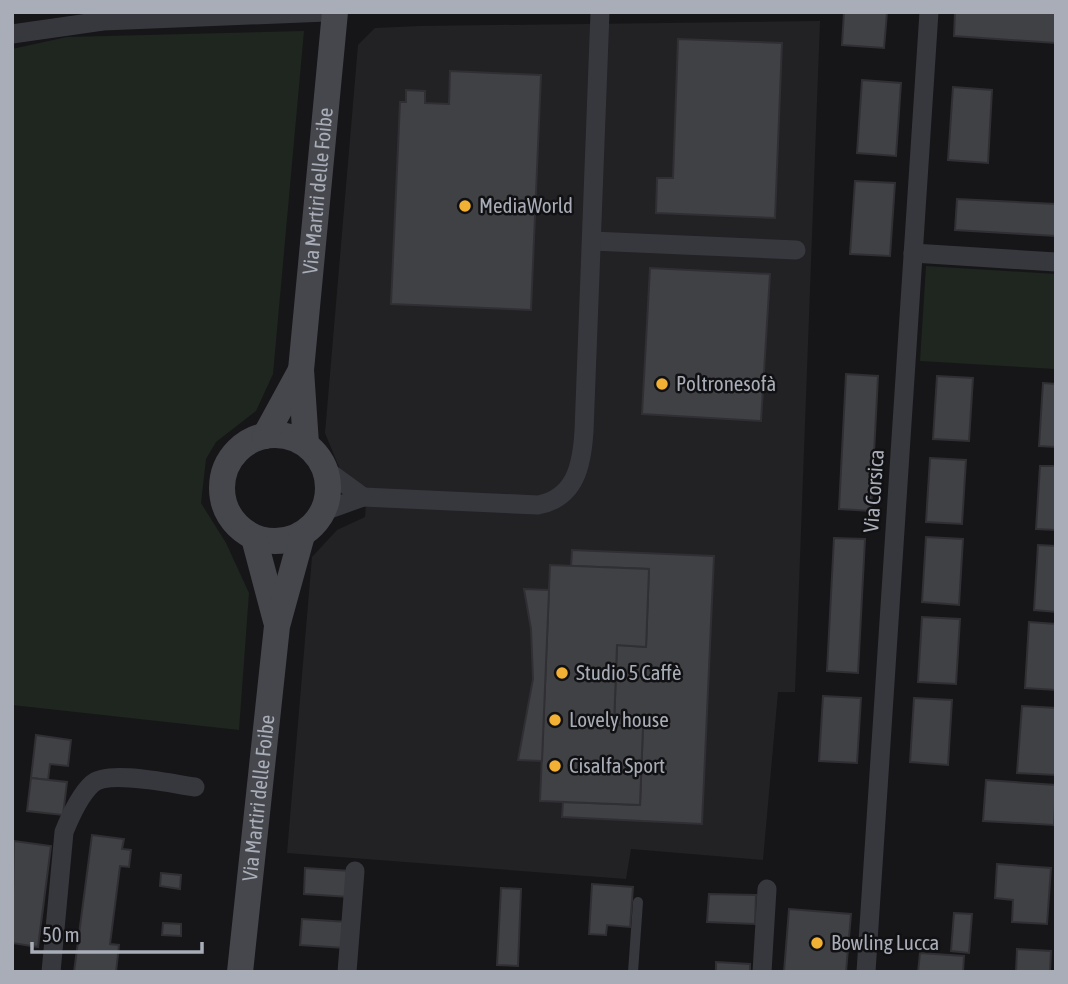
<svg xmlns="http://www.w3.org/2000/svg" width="1068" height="984" viewBox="0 0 1068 984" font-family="'Asap Condensed',sans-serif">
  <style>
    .built { fill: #222225 }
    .green { fill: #1e261f }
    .building { fill: #404145; stroke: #303034; stroke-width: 2 }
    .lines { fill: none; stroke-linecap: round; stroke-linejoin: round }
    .lane { stroke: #37383d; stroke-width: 10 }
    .street { stroke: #37383d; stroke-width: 19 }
    .secondary { stroke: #45474d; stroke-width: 26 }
    .poi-dot { fill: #f2b134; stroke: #111113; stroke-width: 2.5 }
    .labels { text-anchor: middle; stroke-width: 5; stroke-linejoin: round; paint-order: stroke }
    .street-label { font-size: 21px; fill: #a8adb8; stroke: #111113 }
    .poi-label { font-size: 21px; fill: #a8adb8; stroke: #111113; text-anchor: start }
  </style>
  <rect width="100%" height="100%" fill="#161618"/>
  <path class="built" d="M820,21L795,692H778L763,860L631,849L626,879L287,853L312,557L337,530L365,517L367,490L341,472L325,433L358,45L375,28L419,26Z"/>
  <g class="green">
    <path d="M304,31L273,374L256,411L216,442L206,459L201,503L226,543L249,593L239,730L12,705V49L67,37Z"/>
    <path d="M926,266L1056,274V369L920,361Z"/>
  </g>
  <g class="building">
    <path d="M844,12H887L884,48L842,45Z"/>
    <path d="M955,12H1056V43L954,36Z"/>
    <path d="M678,39L782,43L775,218L656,213L657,178H673Z"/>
    <path d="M450,71L541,75L531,310L391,304L400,102H406V90L425,91V103L449,104Z"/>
    <path d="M862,80L901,83L896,156L857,153Z"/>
    <path d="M953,87L992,90L988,163L948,160Z"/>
    <path d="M855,181L895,183L890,256L850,254Z"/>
    <path d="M957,199L1056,204V236L955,230Z"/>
    <path d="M650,268L770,274L761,421L642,414Z"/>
    <path d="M846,374L878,376L871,511L839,509Z"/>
    <path d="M937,376L973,378L969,441L933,439Z"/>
    <path d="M1043,383L1056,384V447L1039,446Z"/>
    <path d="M930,458L966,460L962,524L926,522Z"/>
    <path d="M1040,466H1056V530L1036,529Z"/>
    <path d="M926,537L963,539L959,605L922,602Z"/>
    <path d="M834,538L865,539L858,673L827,671Z"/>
    <path d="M1038,545L1056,546V612L1034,610Z"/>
    <path d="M572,550L714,556L702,824L562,817L563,802L640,805L643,726L614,725L617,645L646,647L649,569L571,566Z"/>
    <path d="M550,565L649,569L646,647L617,645L614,725L643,726L640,805L540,801Z"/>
    <path d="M524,589L549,590L542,761L518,760L533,679L531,629Z"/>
    <path d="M922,617L960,619L956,684L918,682Z"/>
    <path d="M1029,622L1056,624V690L1025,688Z"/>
    <path d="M823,696L861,698L857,763L819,761Z"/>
    <path d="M914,698L952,700L948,765L910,762Z"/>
    <path d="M1022,706L1056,708V775L1017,773Z"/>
    <path d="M36,735L71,740L68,766L50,764L48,780L31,778Z"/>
    <path d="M31,778L67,782L63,815L27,811Z"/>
    <path d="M986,780L1056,785L1054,825L983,821Z"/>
    <path d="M92,835L124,839L122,849L131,850L129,867L120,866L110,944L119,945L116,972H74Z"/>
    <path d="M14,841L51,846L38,947L12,943Z"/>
    <path d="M997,864L1051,868L1047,924L1012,922L1013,900L995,898Z"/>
    <path d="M305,868L351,871L349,897L304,894Z"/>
    <path d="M161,873L181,875L180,889L160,886Z"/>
    <path d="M592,884L633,887L630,927L607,925L606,935L589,934Z"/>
    <path d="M501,888L521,889L518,966L497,965Z"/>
    <path d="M709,894L756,895L755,924L707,922Z"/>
    <path d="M789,909L851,914L846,972H784Z"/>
    <path d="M954,913L972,914L969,953L951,951Z"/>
    <path d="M302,919L347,922L345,948L300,945Z"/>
    <path d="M163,923L181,924V936L162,935Z"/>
    <path d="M1017,949L1051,951L1050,972H1016Z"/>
    <path d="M920,953L964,956L963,972H918Z"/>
    <path d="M716,962L750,964V972H716Z"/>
  </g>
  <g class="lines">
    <path class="lane" d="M633,972L638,902"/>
    <g class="street">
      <path d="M12,34L103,21L327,12"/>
      <path d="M592,241L796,250"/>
      <path d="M913,253L1056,262"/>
      <path d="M363,497L538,505C576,498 582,464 584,431L600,12"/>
      <path d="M324,511L363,497L326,470"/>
      <path d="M51,972L64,832C70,817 79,796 92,784C108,769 172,784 195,787"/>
      <path d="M347,972L355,871"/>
      <path d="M762,972L767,889"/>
      <path d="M866,972L929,12"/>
    </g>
    <g class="secondary">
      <circle cx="275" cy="488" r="53"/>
      <path d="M265,436L301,370"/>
      <path id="s1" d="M306,444L301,370L335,12"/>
      <path d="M254,538L276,621"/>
      <path id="s2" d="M240,972L277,626L302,535"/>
    </g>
  </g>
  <g class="poi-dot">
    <circle cx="465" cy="206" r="7"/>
    <circle cx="662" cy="384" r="7"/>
    <circle cx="562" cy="673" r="7"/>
    <circle cx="555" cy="720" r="7"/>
    <circle cx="555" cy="766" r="7"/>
    <circle cx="817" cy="943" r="7"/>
  </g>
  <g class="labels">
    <g class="street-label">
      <text dy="7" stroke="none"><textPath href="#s1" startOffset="254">Via Martiri delle Foibe</textPath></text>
      <text transform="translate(874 491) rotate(-86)" y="7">Via Corsica</text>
      <text dy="7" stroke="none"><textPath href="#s2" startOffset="175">Via Martiri delle Foibe</textPath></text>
    </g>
    <g class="poi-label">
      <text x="479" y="213">MediaWorld</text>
      <text x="676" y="391">Poltronesofà</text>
      <text x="576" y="680">Studio 5 Caffè</text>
      <text x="569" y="727">Lovely house</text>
      <text x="569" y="773">Cisalfa Sport</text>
      <text x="831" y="950">Bowling Lucca</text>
    </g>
  </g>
  <rect width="1068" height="984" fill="none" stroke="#a8adb8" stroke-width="28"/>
  <path d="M32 942v10h170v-10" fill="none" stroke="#a8adb8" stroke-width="3.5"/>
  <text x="42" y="942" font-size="21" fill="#a8adb8" stroke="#111113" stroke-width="5" paint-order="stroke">50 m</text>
</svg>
